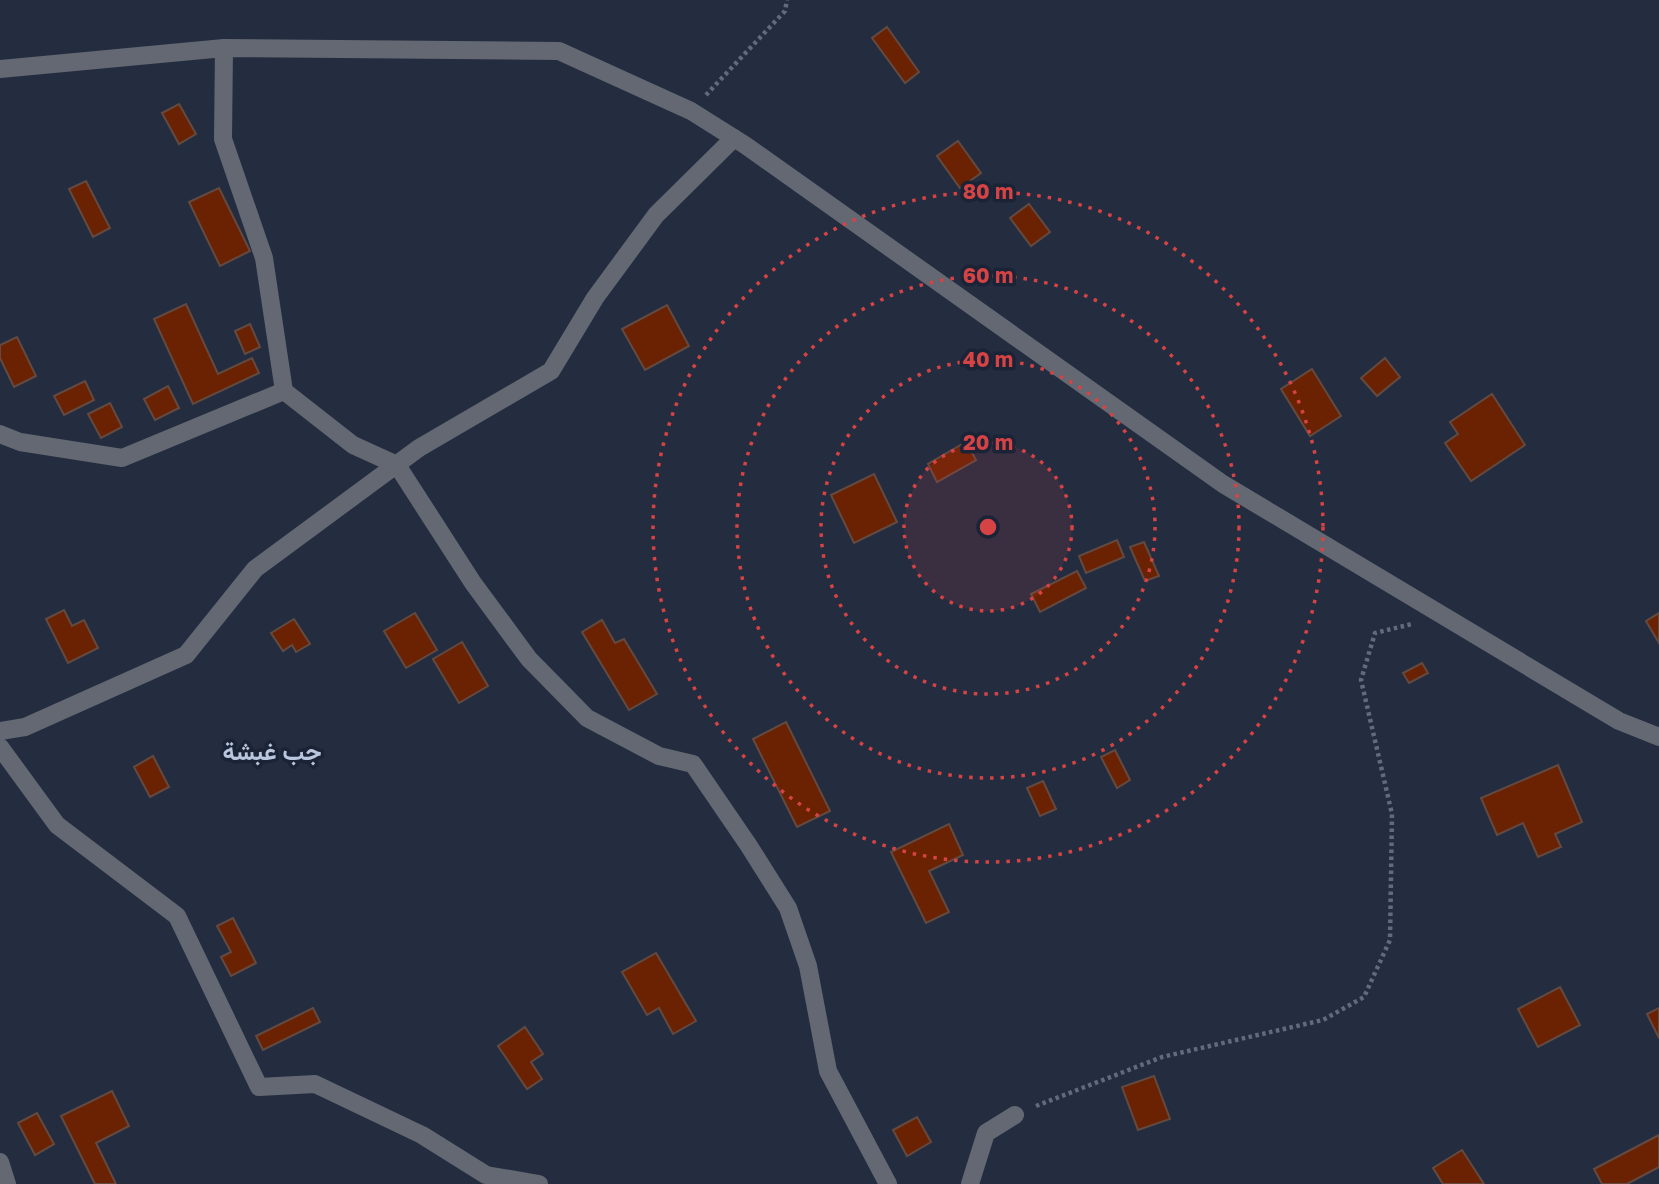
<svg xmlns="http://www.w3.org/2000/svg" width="1659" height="1184" viewBox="0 0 1659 1184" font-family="'Golos Text',Vazirmatn,sans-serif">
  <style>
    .building { fill: #6b2202; stroke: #634a41; stroke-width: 2 }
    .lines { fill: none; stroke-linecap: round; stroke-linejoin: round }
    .path { stroke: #626a7b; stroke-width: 4.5; stroke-dasharray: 3.5 3.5; stroke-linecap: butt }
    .minor { stroke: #636872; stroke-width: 18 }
    .ring { fill: none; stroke: #d64345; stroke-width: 3.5; stroke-dasharray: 3.5 7 }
    .labels { text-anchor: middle; stroke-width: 7; stroke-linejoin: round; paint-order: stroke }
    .quarter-label { font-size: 24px; font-weight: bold; fill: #bac6de; stroke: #1b2336 }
    .centre { fill: #d64345; stroke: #1b2336; stroke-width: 3.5 }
    .ring-label { font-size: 21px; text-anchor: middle; font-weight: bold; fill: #d64345; stroke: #1b2336; stroke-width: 7; stroke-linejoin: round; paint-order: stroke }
  </style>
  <rect width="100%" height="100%" fill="#242d40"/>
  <g class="building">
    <path d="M887,27L919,72L905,83L872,38Z"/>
    <path d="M179,104L196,134L179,144L162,113Z"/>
    <path d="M958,141L981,173L960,188L937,156Z"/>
    <path d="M86,181L110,228L93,237L69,189Z"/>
    <path d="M219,188L250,251L220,266L189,202Z"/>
    <path d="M1029,204L1050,232L1031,246L1010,218Z"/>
    <path d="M186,304L218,374L252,358L259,373L193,404L154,319Z"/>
    <path d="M667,305L689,346L645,370L622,329Z"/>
    <path d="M250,324L260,347L245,354L235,331Z"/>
    <path d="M17,337L36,376L14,387L0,358V345Z"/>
    <path d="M1385,358L1400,377L1377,396L1361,378Z"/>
    <path d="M1312,369L1341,416L1310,436L1281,389Z"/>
    <path d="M85,381L94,400L64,415L54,396Z"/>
    <path d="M168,386L179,408L155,420L144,399Z"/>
    <path d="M1492,394L1525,445L1471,481L1445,443L1458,434L1450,422Z"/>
    <path d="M110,403L122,427L101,438L88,414Z"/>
    <path d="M966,442L976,460L937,482L928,464Z"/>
    <path d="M874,474L897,522L854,543L831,495Z"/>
    <path d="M1117,540L1124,557L1086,573L1079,556Z"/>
    <path d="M1144,542L1159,576L1145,581L1130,547Z"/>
    <path d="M1077,571L1086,588L1040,612L1031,594Z"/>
    <path d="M64,610L72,626L84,620L98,648L68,663L46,619Z"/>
    <path d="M415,613L437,650L406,668L384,631Z"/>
    <path d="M1659,613V643L1646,621Z"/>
    <path d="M294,619L310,644L296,652L292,645L283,651L271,633Z"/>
    <path d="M602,620L615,643L624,639L657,694L629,710L582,632Z"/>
    <path d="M462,642L488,686L459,703L433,659Z"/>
    <path d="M1422,663L1428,673L1409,683L1403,673Z"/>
    <path d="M786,722L830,811L797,827L753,739Z"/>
    <path d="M1115,750L1130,780L1117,788L1101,757Z"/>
    <path d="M153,756L169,787L150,797L134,767Z"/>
    <path d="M1558,765L1582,822L1555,834L1561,847L1538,857L1523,823L1497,835L1481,798Z"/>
    <path d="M1043,781L1056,809L1040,816L1027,788Z"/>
    <path d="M949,824L963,855L929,871L949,912L926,923L891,852Z"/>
    <path d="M233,918L256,963L231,976L221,957L231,952L217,926Z"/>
    <path d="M656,953L696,1021L673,1034L659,1008L647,1015L622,972Z"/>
    <path d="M1560,987L1580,1025L1538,1047L1518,1009Z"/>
    <path d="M313,1008L320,1022L263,1050L256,1036Z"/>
    <path d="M1659,1008V1038L1647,1014Z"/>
    <path d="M525,1027L543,1054L531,1062L542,1079L527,1089L498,1046Z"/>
    <path d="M1154,1076L1170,1119L1138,1130L1122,1087Z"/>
    <path d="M112,1091L129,1126L96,1143L116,1184H95L61,1116Z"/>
    <path d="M37,1113L54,1144L35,1155L18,1123Z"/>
    <path d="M917,1117L931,1142L907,1156L893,1130Z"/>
    <path d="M1659,1135V1167L1627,1184H1602L1594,1169Z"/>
    <path d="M1462,1150L1484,1184H1443L1433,1168Z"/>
  </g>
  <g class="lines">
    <g class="path">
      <path d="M706,95L785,11L787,0"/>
      <path d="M1036,1106L1162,1057L1323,1020L1364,997L1390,940L1392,814L1361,680L1375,633L1412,624"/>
    </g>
    <g class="minor">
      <path d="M224,48L223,139L264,258L284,391L353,445L397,465L473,583L529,659L587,718L659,756L693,764L749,846L788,908L808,966L828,1071L888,1184"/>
      <path d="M0,69L224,48L559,51L691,111L745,145L1223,484L1619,721L1659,737"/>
      <path d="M0,434L20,442L122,458L284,391"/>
      <path d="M0,731L25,727L186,655L255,569L419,448L551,371L595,298L656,215L734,138"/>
      <path d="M0,747L57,825L177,916L259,1087L315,1084L422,1135L486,1175L539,1184"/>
      <path d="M0,1162L7,1184"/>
      <path d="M970,1184L986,1133L1015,1115"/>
    </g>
  </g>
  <circle cx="988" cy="527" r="84" fill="#d64345" fill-opacity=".12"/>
  <g class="ring">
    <circle cx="988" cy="527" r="84"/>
    <circle cx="988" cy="527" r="167"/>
    <circle cx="988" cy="527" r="251"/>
    <circle cx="988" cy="527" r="335"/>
  </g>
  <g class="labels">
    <g class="quarter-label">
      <text x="272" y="760">جب غبشة</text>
    </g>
  </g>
  <circle cx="988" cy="527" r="10" class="centre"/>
  <g class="ring-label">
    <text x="988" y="199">80 m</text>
    <text x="988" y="283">60 m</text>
    <text x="988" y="367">40 m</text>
    <text x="988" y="450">20 m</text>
  </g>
</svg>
